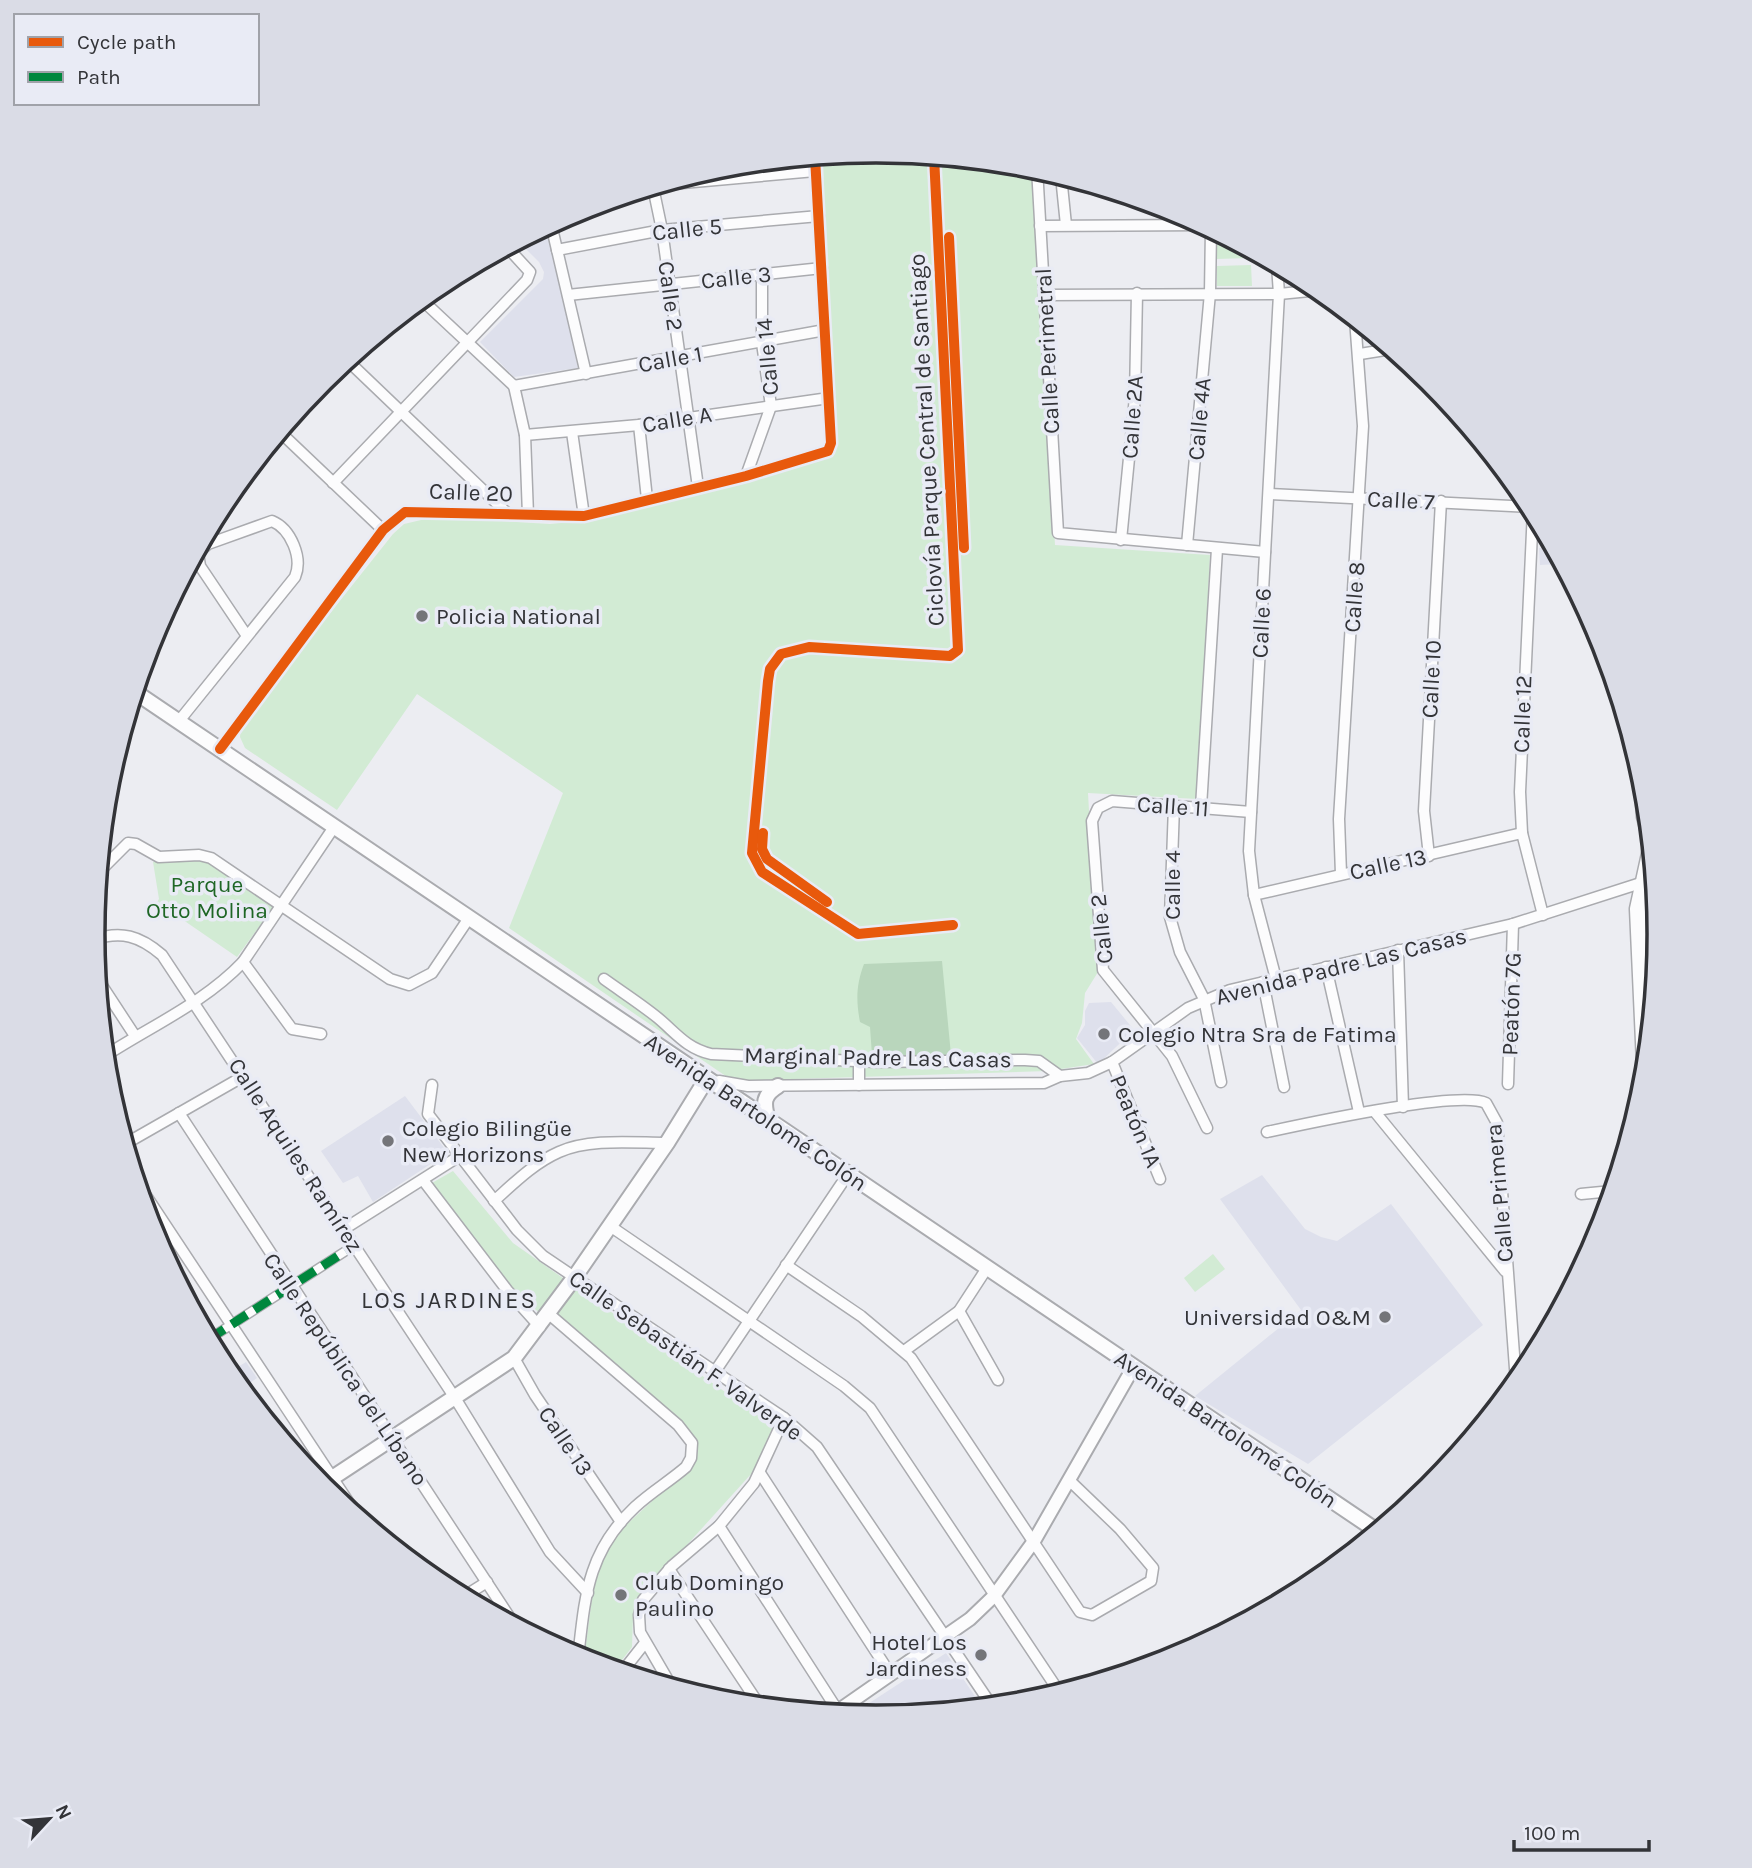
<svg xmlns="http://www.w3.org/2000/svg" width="1752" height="1868" viewBox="0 0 1752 1868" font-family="Karla,sans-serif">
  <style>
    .built { fill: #dee0ec }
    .green { fill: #d2ebd4 }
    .forest { fill: #b9d6bc }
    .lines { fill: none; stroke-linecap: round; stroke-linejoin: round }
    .pedestrian-casing { stroke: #aaabaf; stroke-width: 11 }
    .minor-casing { stroke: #aaabaf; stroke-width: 13 }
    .tertiary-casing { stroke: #aaabaf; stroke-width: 16 }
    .secondary-casing { stroke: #aaabaf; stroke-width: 18 }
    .trunk-casing { stroke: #aaabaf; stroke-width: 21 }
    .pedestrian { stroke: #fcfcfd; stroke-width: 8 }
    .minor { stroke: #fcfcfd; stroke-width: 10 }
    .tertiary { stroke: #fcfcfd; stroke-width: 12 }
    .secondary { stroke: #fcfcfd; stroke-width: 14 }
    .trunk { stroke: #fcfcfd; stroke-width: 18 }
    .quiet { stroke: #00873e; stroke-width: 9; stroke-dasharray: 18 9; stroke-linecap: butt }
    .cycleway-casing { stroke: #e9ebf5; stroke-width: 15 }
    .cycleway { stroke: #e8590c; stroke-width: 10 }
    .poi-dot { fill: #747579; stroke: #e9ebf5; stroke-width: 2.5 }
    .labels { text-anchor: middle; stroke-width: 7; stroke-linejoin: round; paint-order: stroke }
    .street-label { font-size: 23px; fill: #333438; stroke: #e9ebf5 }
    .poi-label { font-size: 23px; fill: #333438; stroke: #e9ebf5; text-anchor: start }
    .park-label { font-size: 23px; fill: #1e6625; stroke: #e9ebf5 }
    .neighbourhood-label { font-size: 24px; letter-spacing: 2px; fill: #333438; stroke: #e9ebf5 }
    .rim { fill: none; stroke: #333438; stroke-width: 3.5 }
  </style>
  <rect width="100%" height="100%" fill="#ecedf2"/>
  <g class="built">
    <path d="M546,226L578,368L514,377L480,342L543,279L544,272L539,262L518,241Z"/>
    <path d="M1539,548H1553L1558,564L1540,565Z"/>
    <path d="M1111,1002L1134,1030L1098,1064L1077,1038L1085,1025V1011L1089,1003Z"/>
    <path d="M405,1096L445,1149L444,1155L373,1202L358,1176L343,1183L321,1151Z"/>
    <path d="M1262,1175L1305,1229L1321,1237L1337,1241L1391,1204L1483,1325L1308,1464L1195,1396L1301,1310L1220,1199Z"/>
    <path d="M246,1362L257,1378L241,1389L228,1373Z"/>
    <path d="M946,1653L982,1707L876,1717L851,1715Z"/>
  </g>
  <g class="green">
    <path d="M876,151L1035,168L1055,545L1210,555L1197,799L1088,793L1098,972L1085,993L1082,1023L1076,1039L1094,1064L1048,1071L733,1081L509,928L563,793L417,694L337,810L245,748L240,737L241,725L393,534L404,524L434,517L550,524L583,521L832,456L837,447L825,293L823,156Z"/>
    <path d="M1215,235H1221L1250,250V258L1216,259Z"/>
    <path d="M1251,265L1252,286H1217V266Z"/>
    <path d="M203,858L275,905L237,957L157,902L159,899L153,862Z"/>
    <path d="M453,1171L513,1243L775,1427L752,1473L647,1589L633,1615L632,1647L615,1669L584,1660L598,1551L678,1477L692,1457L686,1429L521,1298L423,1188Z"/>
    <path d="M1213,1254L1225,1269L1195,1292L1184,1278Z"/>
  </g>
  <path class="forest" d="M942,961L951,1055H872L870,1027L860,1022C856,1001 856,985 864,964Z"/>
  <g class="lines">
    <g class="pedestrian-casing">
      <path id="pedestrian" d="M209,1339L355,1245"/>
    </g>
    <g class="minor-casing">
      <g id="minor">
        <path d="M1037,168L1058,533L1265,552"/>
        <path d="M1061,176L1066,225"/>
        <path d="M660,185L815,171"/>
        <path d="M653,187L662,230L698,487"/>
        <path d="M551,224L586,374"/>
        <path d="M1040,226L1203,225"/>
        <path d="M557,250L662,230L819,216"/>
        <path d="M568,295L822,268"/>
        <path d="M1044,295L1279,294L1320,290"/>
        <path d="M421,299L514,386L525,435L528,515"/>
        <path d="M1360,354L1391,349"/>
        <path d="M347,360L508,514"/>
        <path d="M514,386L825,330"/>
        <path d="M639,425L647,499"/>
        <path d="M280,432L383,530"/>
        <path d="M572,432L584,516"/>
        <path d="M525,435L639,425L829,398"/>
        <path d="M746,476L771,406L762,343V275"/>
        <path d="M333,483L527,280L530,272L507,247"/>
        <path d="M1269,494L1532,507"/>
        <path d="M1533,510L1520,792L1522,833L1543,915"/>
        <path d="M1121,540L1135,397L1137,293"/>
        <path d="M1187,545L1210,293L1211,229"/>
        <path d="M179,721L295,577C303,558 291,529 272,521L208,544L198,553L200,566L247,636"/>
        <path d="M220,749L383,530L405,512L584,516L746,476L828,451L831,443L815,157"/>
        <path d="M1638,762L1642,817L1651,852"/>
        <path d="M1174,806L1170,917L1180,952L1204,999L1221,1082"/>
        <path d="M1201,807L1217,549"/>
        <path d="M1429,856L1424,811L1441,501"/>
        <path d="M103,868L128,843L136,844L159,857L199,855L211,858L390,979L409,985L432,973L469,918"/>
        <path d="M1341,874L1339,819L1363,426L1355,319"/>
        <path d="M1254,895L1522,833"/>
        <path d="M93,940C121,930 140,936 162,955L455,1398L550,1552L588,1593"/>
        <path d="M1398,950L1403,1107"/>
        <path d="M243,962L292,1029L321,1034"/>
        <path d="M1326,967L1359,1112"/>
        <path d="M97,978L135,1036"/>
        <path d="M604,979C622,992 641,1004 658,1018C676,1033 686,1048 711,1054L877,1062L1025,1060L1039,1061L1060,1076"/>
        <path d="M1276,979L1254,895L1249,851L1279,294L1277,265"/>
        <path d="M1263,982L1284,1087"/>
        <path d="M105,1056C151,1026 204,1003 243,962L334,827"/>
        <path d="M1112,1062L1160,1179"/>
        <path d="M719,1081L748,1086L1044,1083L1060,1076L1088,1073L1112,1062L1188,1008L1230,990L1513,924L1647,881"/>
        <path d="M1508,1084L1513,924"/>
        <path d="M432,1085L428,1114L517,1230L543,1256L784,1418L817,1447L992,1706"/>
        <path d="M859,1085V1061"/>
        <path d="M1375,1112L1505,1271"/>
        <path d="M179,1113L514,1624"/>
        <path d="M1207,1128L1172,1056L1103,970L1092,821L1098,808L1112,801L1251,812"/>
        <path d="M1267,1132C1304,1124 1459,1090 1486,1103L1497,1123L1516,1382"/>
        <path d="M125,1144L244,1076"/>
        <path d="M423,1180L507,1290L540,1327"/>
        <path d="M137,1182L359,1518"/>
        <path d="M1581,1194L1612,1191"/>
        <path d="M494,1201C514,1183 534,1163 559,1152C590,1138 634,1143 667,1143"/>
        <path d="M610,1226L844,1386L870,1408L1060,1693"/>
        <path d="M344,1229L458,1157"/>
        <path d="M786,1265L861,1316L911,1358L1080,1612L1092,1615L1151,1581L1153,1568L1120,1529L1069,1480"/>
        <path d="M959,1311L998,1380"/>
        <path d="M549,1314L678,1425L692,1443L691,1458L686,1467C670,1481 651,1492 635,1507C587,1552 585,1597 578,1658"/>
        <path d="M904,1351L959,1311L987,1268"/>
        <path d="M514,1358L535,1395L621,1522"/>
        <path d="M714,1373L848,1174"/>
        <path d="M760,1473L891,1675"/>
        <path d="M719,1526L838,1711"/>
        <path d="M669,1569L760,1706"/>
        <path d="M463,1597L487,1582"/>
        <path d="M622,1672L644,1644"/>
        <path d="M672,1687L640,1632L639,1615L643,1600L672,1566L719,1526L754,1483L784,1418"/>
      </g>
    </g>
    <g class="tertiary-casing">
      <path id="tertiary" d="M835,1713L970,1619L994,1596L1034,1541L1133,1368"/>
    </g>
    <g class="secondary-casing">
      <g id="secondary">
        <path d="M135,692L1377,1531"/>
        <path d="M768,1120C763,1103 763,1095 778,1086"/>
        <path d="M320,1486L514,1358L574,1278L667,1143L701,1088L709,1081"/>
      </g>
    </g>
    <g class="trunk-casing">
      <g id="trunk">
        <path d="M1655,894L1657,956"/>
        <path d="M1646,1064L1639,909L1651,854"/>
      </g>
    </g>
    <use href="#pedestrian" class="pedestrian"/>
    <use href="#minor" class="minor"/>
    <use href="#tertiary" class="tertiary"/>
    <use href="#secondary" class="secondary"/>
    <use href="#trunk" class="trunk"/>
    <path class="quiet" d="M209,1339L355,1245"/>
    <g class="cycleway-casing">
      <g id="cycleway">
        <path d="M934,156L958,650L950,656L809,647L781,654L770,669L768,681L752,853L762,872L858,934L953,925"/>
        <path d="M949,237L964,548"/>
        <path d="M220,749L383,530L405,512L584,516L746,476L828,451L831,443L815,157"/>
        <path d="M763,833L762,849L767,859L827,902"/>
      </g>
    </g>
    <use href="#cycleway" class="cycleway"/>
  </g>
  <g class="poi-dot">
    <circle cx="422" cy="616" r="7"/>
    <circle cx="1104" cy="1034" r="7"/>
    <circle cx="388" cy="1141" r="7"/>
    <circle cx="1385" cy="1317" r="7"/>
    <circle cx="621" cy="1595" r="7"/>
    <circle cx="981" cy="1655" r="7"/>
  </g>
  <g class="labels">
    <g class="street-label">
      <text transform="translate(687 229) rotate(-6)" y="8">Calle 5</text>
      <text transform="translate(736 277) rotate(-6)" y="8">Calle 3</text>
      <text transform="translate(671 296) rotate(82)" y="8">Calle 2</text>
      <text transform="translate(1047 351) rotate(-93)" y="8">Calle Perimetral</text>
      <text transform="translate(767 357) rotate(-95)" y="8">Calle 14</text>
      <text transform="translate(670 359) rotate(-10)" y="8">Calle 1</text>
      <text transform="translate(1132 417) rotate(-86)" y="8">Calle 2A</text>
      <text transform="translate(677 419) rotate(-9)" y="8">Calle A</text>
      <text transform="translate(1199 419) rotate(-85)" y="8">Calle 4A</text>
      <text transform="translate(926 440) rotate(-93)" y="8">Ciclovía Parque Central de Santiago</text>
      <text transform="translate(471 492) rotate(2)" y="8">Calle 20</text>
      <text transform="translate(1401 500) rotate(3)" y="8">Calle 7</text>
      <text transform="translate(1354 597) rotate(-86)" y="8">Calle 8</text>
      <text transform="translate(1261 623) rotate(-87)" y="8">Calle 6</text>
      <text transform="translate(1431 679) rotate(-87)" y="8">Calle 10</text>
      <text transform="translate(1522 714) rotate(-88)" y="8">Calle 12</text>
      <text transform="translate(1173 806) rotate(4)" y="8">Calle 11</text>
      <text transform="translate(1388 864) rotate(-12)" y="8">Calle 13</text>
      <text transform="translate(1172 885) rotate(-90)" y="8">Calle 4</text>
      <text transform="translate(1101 929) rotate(-96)" y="8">Calle 2</text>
      <text transform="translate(1341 966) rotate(-14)" y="8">Avenida Padre Las Casas</text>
      <text transform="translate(1511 1004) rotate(-88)" y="8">Peatón 7G</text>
      <text transform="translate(878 1057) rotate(1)" y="8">Marginal Padre Las Casas</text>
      <text transform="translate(756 1112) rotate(34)" y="8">Avenida Bartolomé Colón</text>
      <text transform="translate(1136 1121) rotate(67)" y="8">Peatón 1A</text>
      <text transform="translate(296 1155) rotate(57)" y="8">Calle Aquiles Ramírez</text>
      <text transform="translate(1499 1193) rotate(-95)" y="8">Calle Primera</text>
      <text transform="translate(686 1355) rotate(35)" y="8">Calle Sebastián F. Valverde</text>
      <text transform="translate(346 1369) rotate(56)" y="8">Calle República del Líbano</text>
      <text transform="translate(1226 1429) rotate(34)" y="8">Avenida Bartolomé Colón</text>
      <text transform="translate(566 1441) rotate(56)" y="8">Calle 13</text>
    </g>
    <g class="poi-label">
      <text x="436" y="624">Policia National</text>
      <text x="1118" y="1042">Colegio Ntra Sra de Fatima</text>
      <text x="402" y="1136">Colegio Bilingüe<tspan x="402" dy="26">New Horizons</tspan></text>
      <text x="1371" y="1325" text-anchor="end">Universidad O&amp;M</text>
      <text x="635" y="1590">Club Domingo<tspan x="635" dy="26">Paulino</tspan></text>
      <text x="967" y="1650" text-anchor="end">Hotel Los<tspan x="967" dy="26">Jardiness</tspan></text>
    </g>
    <g class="park-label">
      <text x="207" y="892">Parque<tspan x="207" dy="26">Otto Molina</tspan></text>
    </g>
    <g class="neighbourhood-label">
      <text x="449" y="1308">LOS JARDINES</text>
    </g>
  </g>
  <path d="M0 0H1752V1868H0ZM105 934a771 771 0 1 1 1542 0a771 771 0 1 1-1542 0Z" fill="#dadce6" fill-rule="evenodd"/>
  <path class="rim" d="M105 934a771 771 0 1 1 1542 0a771 771 0 1 1-1542 0Z"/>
  <rect x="14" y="14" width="245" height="91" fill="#e9ebf5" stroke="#a0a2a9" stroke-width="2"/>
  <rect x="28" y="37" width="35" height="10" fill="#e8590c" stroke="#a0a2a9" stroke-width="2"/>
  <text x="77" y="49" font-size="21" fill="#333438">Cycle path</text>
  <rect x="28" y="72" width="35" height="10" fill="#00873e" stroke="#a0a2a9" stroke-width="2"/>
  <text x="77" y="84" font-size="21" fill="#333438">Path</text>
  <g transform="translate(49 1819) rotate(64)" stroke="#e9ebf5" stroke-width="5" paint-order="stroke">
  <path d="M0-5L12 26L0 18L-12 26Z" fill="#333438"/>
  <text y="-10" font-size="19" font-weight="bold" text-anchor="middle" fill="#333438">N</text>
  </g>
  <path d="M1514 1840v10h135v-10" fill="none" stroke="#333438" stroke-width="3.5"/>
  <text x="1524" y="1840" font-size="21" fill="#333438" stroke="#e9ebf5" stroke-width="5" paint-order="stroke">100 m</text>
</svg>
